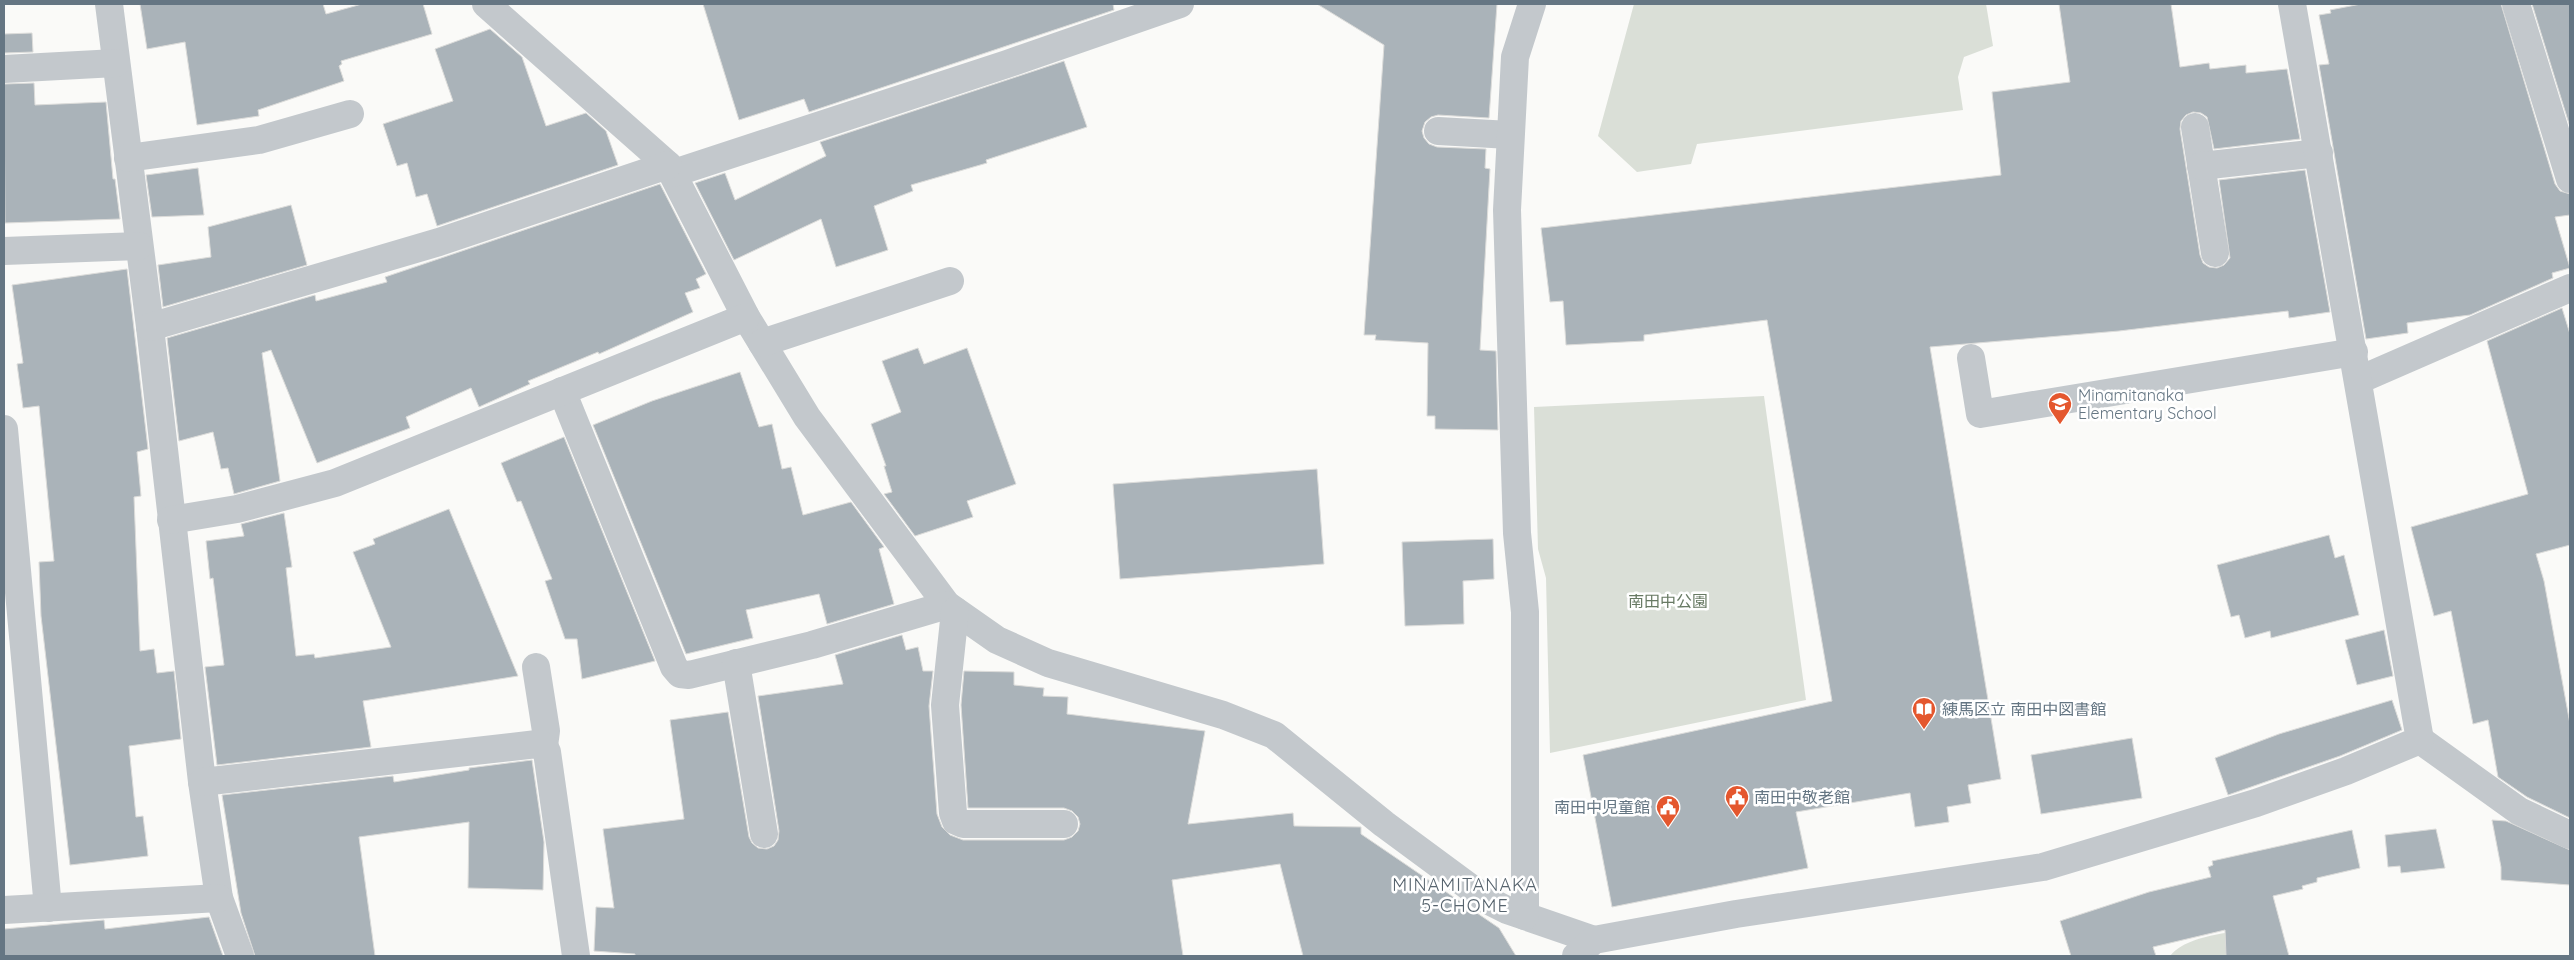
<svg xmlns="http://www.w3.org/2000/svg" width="2574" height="960" viewBox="0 0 2574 960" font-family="Quicksand,'Noto Sans JP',sans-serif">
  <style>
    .green { fill: #dadfd7 }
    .building { fill: #aab3b9; stroke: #dcdcda }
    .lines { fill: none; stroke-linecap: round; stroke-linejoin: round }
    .minor { stroke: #c3c8cc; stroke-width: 28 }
    .labels { text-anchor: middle; stroke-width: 5; stroke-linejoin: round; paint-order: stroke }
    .poi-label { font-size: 16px; fill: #657683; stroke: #fff; text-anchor: start }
    .park-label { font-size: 16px; fill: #687a64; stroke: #fff }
    .neighbourhood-label { font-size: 18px; letter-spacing: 1px; fill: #57646e; stroke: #fff }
  </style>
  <rect width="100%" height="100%" fill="#fafaf8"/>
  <g class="green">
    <path d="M1634,4H1986L1993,46L1964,57L1958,77L1963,110L1697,144L1691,164L1637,172L1598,136Z"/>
    <path d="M1764,396L1806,700L1550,753L1546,578L1538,549L1534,407Z"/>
    <path d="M2225,933C2237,936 2246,942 2247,956H2170C2182,941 2207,936 2225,933Z"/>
  </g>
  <g class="building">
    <path d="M140,4H323L326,14L362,4H423L432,34L341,61L342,64L339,66L344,81L258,110L259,116L197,125L185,42L147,49Z"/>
    <path d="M703,4H1113L1114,10L809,112L804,99L739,120Z"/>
    <path d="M1317,4H1497L1489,118L1438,115L1431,117L1425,122L1422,131L1424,138L1429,144L1437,147L1486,149L1485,168L1490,169L1480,350L1496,351L1498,430L1435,429V416H1427L1428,343L1375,340L1376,335H1364L1384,45Z"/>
    <path d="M2059,4H2171L2180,67L2209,63L2210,69L2246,65V73L2287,69L2300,139L2214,149L2207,117L2201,113L2193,112L2186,115L2181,121L2180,129L2200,255L2203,263L2209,267L2217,268L2224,265L2230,258L2219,180L2305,170L2330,312L2289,318L2288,311L2119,331L1930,347L2001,779L1968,785L1971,803L1947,807L1949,822L1915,827L1910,793L1796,812L1808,868L1612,907L1583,755L1832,701L1767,320L1644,335V341L1566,345L1563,301L1550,302L1541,228L2001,175L1992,92L2070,82Z"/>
    <path d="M2361,4H2501L2555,184L2560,191L2570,194V215L2555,217L2570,268L2552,273L2553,278L2470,315L2407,323L2408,333L2366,339L2319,65L2329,64L2319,15L2331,13L2330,10Z"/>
    <path d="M2532,4H2570V127Z"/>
    <path d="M490,29L522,57L546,126L586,113L606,131L618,165L437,226L427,194L416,197L407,163L397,166L383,124L453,101L435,49Z"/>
    <path d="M32,33L33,52L4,53V34Z"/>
    <path d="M1064,61L1087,127L986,160L987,163L911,185L913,191L874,206L888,250L836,267L821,219L734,260L695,183L725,173L735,200L826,156L820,142Z"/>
    <path d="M34,83L35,105L106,102L113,179H115L120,219L5,223L4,84Z"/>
    <path d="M198,168L204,215L152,217L146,175Z"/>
    <path d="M660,184L706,274L696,279L700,288L685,293L693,312L599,354L598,352L528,381L530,384L479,407L471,388L406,417L410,428L317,463L271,350L262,353L280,481L234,494L228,468L221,469L213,432L179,441L167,338L315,295L316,301L387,282L385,277Z"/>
    <path d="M291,205L307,265L163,307L158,265L211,257L208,227Z"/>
    <path d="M127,269L148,449L137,452L141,496L134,497L140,651L154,649L157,673L174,671L181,739L129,746L136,817L143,816L148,856L70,865L41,616L39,562L54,561L39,406L23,408L17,364L23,363L12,285Z"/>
    <path d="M2562,308L2570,334V545L2536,554L2544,581L2570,724V818L2527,797L2498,777L2488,720L2473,724L2451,611L2434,616L2411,527L2528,494L2487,341Z"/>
    <path d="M918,348L924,364L967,348L1016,484L967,501L973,517L915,536L884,494L892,492L884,466H886L871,424L901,412L882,361Z"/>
    <path d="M740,372L759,427L772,424L782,469L791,467L803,515L851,502L884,547L879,549L894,604L827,624L819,594L746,610L753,638L686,654L593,425L652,401Z"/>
    <path d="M564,437L655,661L582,679L577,639H565L545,581L552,579L521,501L517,502L501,463Z"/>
    <path d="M1317,469L1324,564L1120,579L1113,484Z"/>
    <path d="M449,509L518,676L363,701L371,747L217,765L205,667L224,665L213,578L210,579L206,541L244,536L241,524L284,513L292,567L286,568L296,656L314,654L315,658L391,647L353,552L375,544L373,539Z"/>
    <path d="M2329,535L2335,558L2344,555L2359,615L2271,638L2270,631L2245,638L2239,615L2231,617L2217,565Z"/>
    <path d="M1493,539L1494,579L1463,581L1464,624L1405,626L1402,542Z"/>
    <path d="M2384,630L2393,676L2357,685L2345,640Z"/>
    <path d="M902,635L906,650L918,647L923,671H933L929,706L937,814L942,827L950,835L963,840H1064L1072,837L1078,831L1080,824L1078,817L1072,811L1064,808H968L961,705L964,671L1014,672V685L1044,688L1043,696L1068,697L1067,714L1205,731L1188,824L1293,813L1294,826L1361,827V834L1499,928L1516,956H1303L1280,864L1172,880L1183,956H635V954L594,951L596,907L614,908L603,829L684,819L670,720L728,712L749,837L752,843L758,848L767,849L774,846L778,840L779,831L758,696L843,684L835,655Z"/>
    <path d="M2392,700L2402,730L2340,756L2228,795L2215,758L2279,734Z"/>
    <path d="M2132,738L2142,798L2041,814L2031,755Z"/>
    <path d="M532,760L544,842L543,890L468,888L469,822L359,837L375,956H255L241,913L222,795L393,776L394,782L469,770V768Z"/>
    <path d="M2492,820L2506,821L2570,850V885L2501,880V867Z"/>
    <path d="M2436,829L2445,868L2401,873L2400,866L2388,867L2385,835Z"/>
    <path d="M2352,830L2360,868L2317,878V882L2302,886L2303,889L2273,896L2289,956H2226L2225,930L2153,947L2156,956H2071L2060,921L2149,892L2211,877L2208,867L2213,865L2212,861Z"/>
    <path d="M209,917L223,956H4V929L104,920L105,929Z"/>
  </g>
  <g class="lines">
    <g class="minor">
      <path d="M109,4L150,327L202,782L219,898L240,956"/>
      <path d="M486,4L668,165L746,317L807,417L947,605L997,640L1048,663L1223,715L1274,735L1384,824L1487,900L1507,910L1594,940"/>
      <path d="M2516,4L2570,179"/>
      <path d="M4,69L116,63"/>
      <path d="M2195,127L2215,253"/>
      <path d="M1438,131L1510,135"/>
      <path d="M128,158L259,140L350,114"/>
      <path d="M2201,166L2319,153"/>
      <path d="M674,173L1007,64L1180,4"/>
      <path d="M4,251L139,246"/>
      <path d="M150,327L439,242L668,165"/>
      <path d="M762,343L950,281"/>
      <path d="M1971,358L1980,414L2354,352"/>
      <path d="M2359,380L2570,288"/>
      <path d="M562,391L674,667L680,674L689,675L812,645L947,605"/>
      <path d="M4,429L48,908"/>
      <path d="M171,520L237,509L335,483L746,317"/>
      <path d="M955,611L945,705L953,813L956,821L963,824H1064"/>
      <path d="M736,663L764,834"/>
      <path d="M536,667L546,731L544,746"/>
      <path d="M2420,740L2519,811L2570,835"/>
      <path d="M202,782L537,744L544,746L547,752L576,956"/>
      <path d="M4,910L219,898"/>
      <path d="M1525,916V612L1517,533L1507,210L1515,57L1532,4"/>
      <path d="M1576,956L1594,940L1736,914L2043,867L2256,803L2346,771L2420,740L2292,4"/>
    </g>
  </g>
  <defs>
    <g id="school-pin" transform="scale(1.25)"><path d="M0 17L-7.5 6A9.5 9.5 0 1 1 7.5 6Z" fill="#e4572e" stroke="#fff"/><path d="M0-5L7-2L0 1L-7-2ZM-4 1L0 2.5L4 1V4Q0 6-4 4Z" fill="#fff"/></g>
    <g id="library-pin" transform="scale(1.25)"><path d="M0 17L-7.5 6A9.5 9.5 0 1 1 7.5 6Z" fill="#e4572e" stroke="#fff"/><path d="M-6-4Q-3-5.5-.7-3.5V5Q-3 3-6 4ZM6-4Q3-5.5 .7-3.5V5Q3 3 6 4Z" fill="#fff"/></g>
    <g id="civic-pin" transform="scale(1.25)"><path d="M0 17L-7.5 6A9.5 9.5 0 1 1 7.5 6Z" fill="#e4572e" stroke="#fff"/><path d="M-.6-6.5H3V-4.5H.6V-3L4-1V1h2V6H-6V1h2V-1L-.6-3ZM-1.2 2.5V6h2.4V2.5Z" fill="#fff"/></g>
  </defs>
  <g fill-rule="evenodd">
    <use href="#school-pin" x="2060" y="404"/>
    <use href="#library-pin" x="1924" y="709"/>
    <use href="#civic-pin" x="1737" y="797"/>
    <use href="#civic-pin" x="1668" y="807"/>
  </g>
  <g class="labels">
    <g class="poi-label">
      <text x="2078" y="401">Minamitanaka<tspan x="2078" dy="18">Elementary School</tspan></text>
      <text x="1942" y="715">練馬区立 南田中図書館</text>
      <text x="1754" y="803">南田中敬老館</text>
      <text x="1650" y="813" text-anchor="end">南田中児童館</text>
    </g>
    <g class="park-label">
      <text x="1668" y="607">南田中公園</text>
    </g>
    <g class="neighbourhood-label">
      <text x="1465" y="891">MINAMITANAKA<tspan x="1465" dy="21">5-CHOME</tspan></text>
    </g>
  </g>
  <rect width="2574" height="960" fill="none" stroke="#657683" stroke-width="10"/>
</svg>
